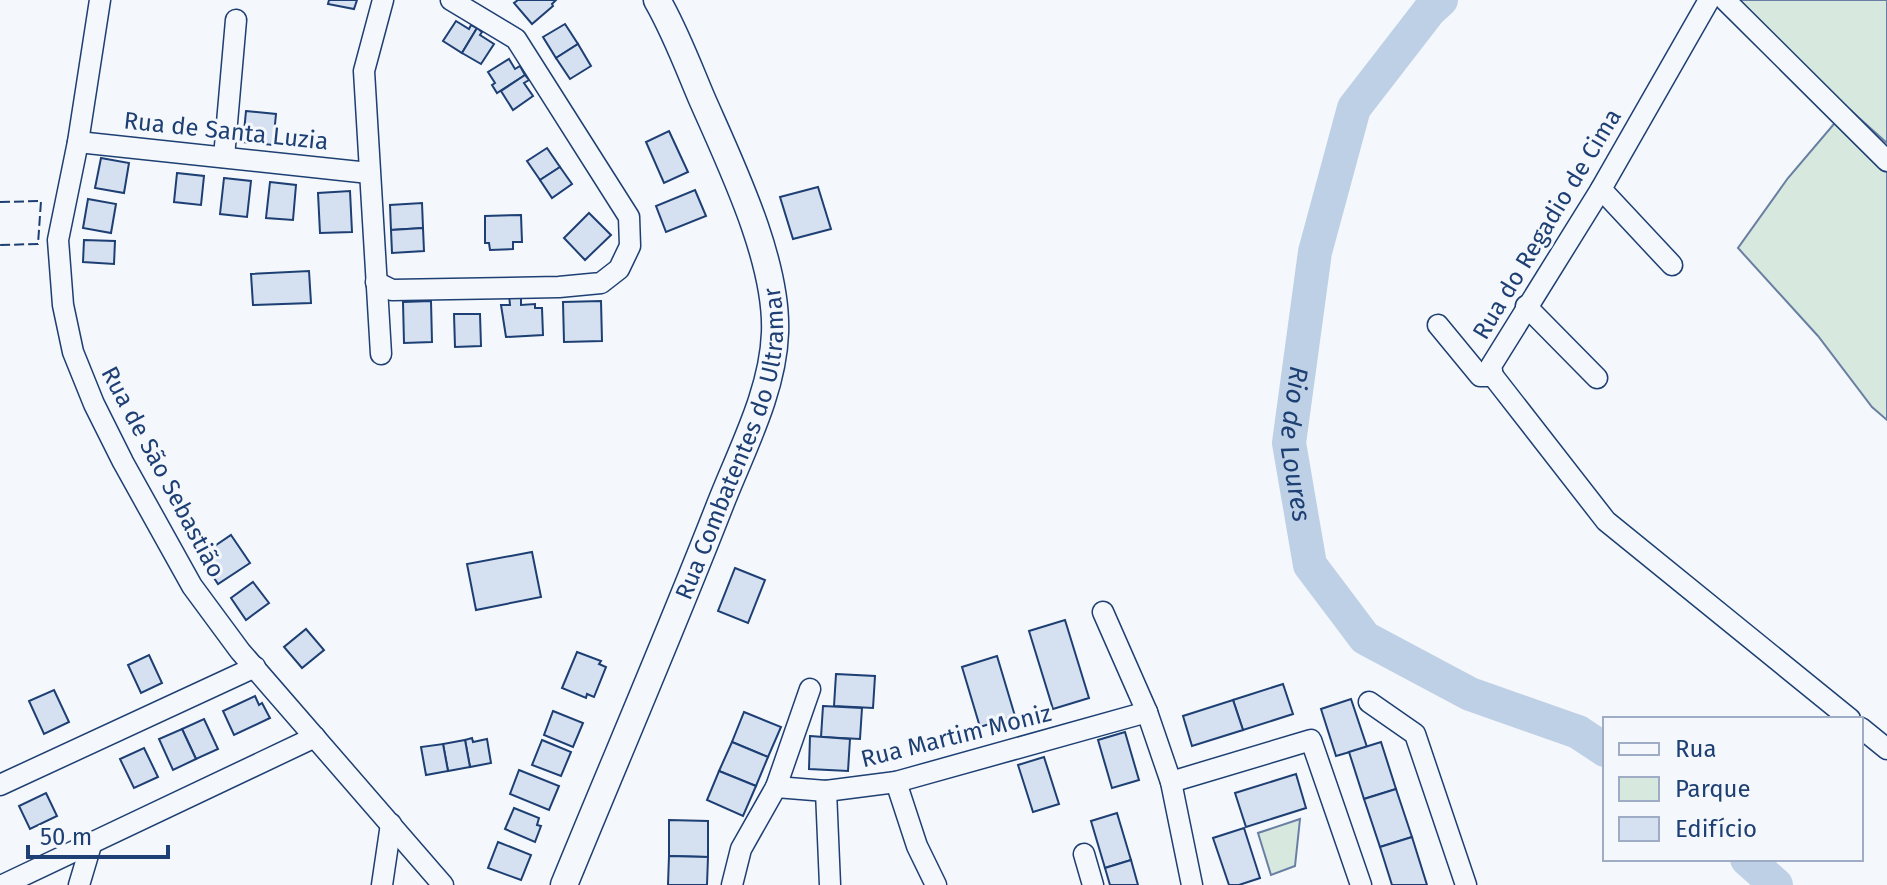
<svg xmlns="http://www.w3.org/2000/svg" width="1887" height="885" viewBox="0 0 1887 885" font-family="'Fira Sans',sans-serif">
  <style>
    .green { fill: #d7e8df; stroke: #687fa3; stroke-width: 2 }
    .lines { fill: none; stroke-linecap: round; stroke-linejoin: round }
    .river { stroke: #bed0e5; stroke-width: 34 }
    .building { fill: #d5e0f0; stroke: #1d3f73; stroke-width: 2 }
    .minor-casing { stroke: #1d3f73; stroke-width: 23 }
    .major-casing { stroke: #1d3f73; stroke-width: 29 }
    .minor { stroke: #f4f7fb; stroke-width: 20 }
    .major { stroke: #f4f7fb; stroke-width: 26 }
    .fence { stroke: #1d3f73; stroke-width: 2; stroke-dasharray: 10 4; stroke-linecap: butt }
    .labels { text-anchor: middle; stroke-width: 6; stroke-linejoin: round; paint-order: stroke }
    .street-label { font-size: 24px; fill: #1d3f73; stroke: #f4f7fb }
    .water-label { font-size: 26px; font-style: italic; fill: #1d3f73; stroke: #f4f7fb }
  </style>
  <rect width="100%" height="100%" fill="#f4f7fb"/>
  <g class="green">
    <path d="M1737,0H1887V143L1798,63Z"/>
    <path d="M1839,118L1887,168V420L1872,407L1818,336L1738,248L1788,178Z"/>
    <path d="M1300,819L1295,866L1271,875L1258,833Z"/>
  </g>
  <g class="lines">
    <g class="river">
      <path id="s1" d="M1441,0L1429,11L1354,108L1315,252L1289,443L1310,565L1365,638L1470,694L1578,732L1605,750"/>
      <path d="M1747,859L1776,885"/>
    </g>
  </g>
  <g class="building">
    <path d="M329,0H357L354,9L328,4Z"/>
    <path d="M518,0H556L552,4L553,6L532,24L514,3Z"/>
    <path d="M456,21L469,29L471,25L477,28L462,53L443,41Z"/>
    <path d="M565,24L578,44L556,58L543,37Z"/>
    <path d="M477,28L482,32L480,35L494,44L481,64L462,53Z"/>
    <path d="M578,44L591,66L570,79L556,58Z"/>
    <path d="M509,59L515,69L520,66L525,75L497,93L492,85L495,83L488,72Z"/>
    <path d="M525,75L529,80L524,83L533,96L513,110L501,91Z"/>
    <path d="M246,111L276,114L273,145L243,142Z"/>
    <path d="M669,131L688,172L664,183L646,142Z"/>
    <path d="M547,148L560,167L540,180L527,161Z"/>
    <path d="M101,158L129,163L124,193L95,188Z"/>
    <path d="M560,167L572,184L552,198L540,180Z"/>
    <path d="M177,173L204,176L201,205L174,202Z"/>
    <path d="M224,178L251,181L247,217L220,214Z"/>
    <path d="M270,182L296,185L293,220L266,218Z"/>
    <path d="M818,187L831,229L793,239L780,197Z"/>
    <path d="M695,190L706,216L666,232L656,206Z"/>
    <path d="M350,191L352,232L320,233L318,193Z"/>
    <path d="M88,199L116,204L111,233L83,228Z"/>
    <path d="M422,203L423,228L391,230L390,205Z"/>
    <path d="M589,213L611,235L585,260L564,238Z"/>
    <path d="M521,215L522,242H513V249L490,250L489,243H485V216Z"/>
    <path d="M423,228L424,251L392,253L391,230Z"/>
    <path d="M84,240L115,241L114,264L83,262Z"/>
    <path d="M309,271L311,303L253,305L251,274Z"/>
    <path d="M509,295H521V305L535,304V308H542L543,335L506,337L501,305H510Z"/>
    <path d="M431,301L432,342L404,343L403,302Z"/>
    <path d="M601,301L602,341L564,342L563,302Z"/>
    <path d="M454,314H480L481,346L455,347Z"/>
    <path d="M231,535L250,563L218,584L200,556Z"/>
    <path d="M532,552L541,597L476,610L467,564Z"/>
    <path d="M735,568L765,580L748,623L718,611Z"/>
    <path d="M253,582L269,603L246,620L231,598Z"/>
    <path d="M1065,620L1089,698L1053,709L1029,631Z"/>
    <path d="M306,629L324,650L302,668L284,647Z"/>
    <path d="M577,652L601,661L599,664L606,667L594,697L587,694L586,698L562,688Z"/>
    <path d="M149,655L162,683L141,693L128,665Z"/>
    <path d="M997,656L1015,716L980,727L962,667Z"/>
    <path d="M836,674L875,676L873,708L834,706Z"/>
    <path d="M1283,684L1293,714L1243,730L1233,700Z"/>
    <path d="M54,690L69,722L44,734L29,701Z"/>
    <path d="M255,696L259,705L262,703L270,718L234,735L223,711Z"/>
    <path d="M1351,699L1367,747L1336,756L1321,709Z"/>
    <path d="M1233,700L1243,730L1192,746L1183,716Z"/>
    <path d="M823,706L862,708L860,739L821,737Z"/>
    <path d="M553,711L583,723L573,747L544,735Z"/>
    <path d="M744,712L781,727L768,757L732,742Z"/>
    <path d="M204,719L218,749L196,759L182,729Z"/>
    <path d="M182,729L196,759L173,770L159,739Z"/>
    <path d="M1125,732L1139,780L1112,788L1098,740Z"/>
    <path d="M810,736L850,739L848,771L809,769Z"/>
    <path d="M472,738L473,742L487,739L491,763L470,767L465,740Z"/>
    <path d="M465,740L470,767L448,771L443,744Z"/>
    <path d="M542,740L571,752L561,776L532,765Z"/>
    <path d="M732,742L768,757L756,786L719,771Z"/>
    <path d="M1381,742L1396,789L1364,799L1349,752Z"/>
    <path d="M443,744L448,771L426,775L421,747Z"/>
    <path d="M144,748L158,777L134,788L120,759Z"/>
    <path d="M1044,757L1059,804L1033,812L1018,765Z"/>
    <path d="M519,770L559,786L549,810L510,794Z"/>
    <path d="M719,771L756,786L743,816L707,800Z"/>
    <path d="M1296,774L1306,808L1246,827L1235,793Z"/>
    <path d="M1396,789L1412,837L1380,847L1364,799Z"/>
    <path d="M46,793L57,816L30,829L19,806Z"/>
    <path d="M514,808L539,818L537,825L541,826L535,842L505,829Z"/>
    <path d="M1117,813L1131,860L1105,868L1091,821Z"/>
    <path d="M669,820L708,821V857L669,856Z"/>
    <path d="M1244,828L1260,878L1239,885H1229L1213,838Z"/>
    <path d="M1412,837L1427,885H1392L1380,847Z"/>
    <path d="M498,842L531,855L521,880L488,868Z"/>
    <path d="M669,856L708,857L707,885H668Z"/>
    <path d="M1131,860L1138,885H1110L1105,868Z"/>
  </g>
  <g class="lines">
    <g class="minor-casing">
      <g id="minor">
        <path d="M100,0L78,142L58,240L63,305L73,352L94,404L123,462L192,586L240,651L443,885"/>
        <path d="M1709,0L1601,189L1491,366L1493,376L1606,521L1850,719"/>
        <path d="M1725,0L1887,161"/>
        <path d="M78,142L369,173"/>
        <path d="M224,157L236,20"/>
        <path d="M1601,189L1672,265"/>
        <path d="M376,282L392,290L559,287L601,283L619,269L630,246L629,217L516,39L451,0"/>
        <path d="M1526,306L1597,378"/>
        <path d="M1438,325L1480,376H1493"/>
        <path d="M381,354L364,71L383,0"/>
        <path d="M1103,612L1147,712L1171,782L1192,885"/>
        <path d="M1369,702L1415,734L1466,885"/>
        <path d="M1861,728L1887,749"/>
        <path d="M896,782L917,846L936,885"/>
        <path d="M1171,782L1311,740L1361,885"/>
        <path d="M0,785L255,667"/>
        <path d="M776,787L826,791L896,782L1147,712"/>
        <path d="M826,791L830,885"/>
        <path d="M1084,854L1093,885"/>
        <path d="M3,885L315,737"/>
        <path d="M79,885L91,845"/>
        <path d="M382,885L391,824"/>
        <path d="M732,885L741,849L776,787L810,689"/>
      </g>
    </g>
    <g class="major-casing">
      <g id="major">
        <path id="s2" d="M564,885C616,758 670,633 720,505C741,451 773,392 775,333C778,261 731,165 702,99C688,66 675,31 657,0"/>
      </g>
    </g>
    <use href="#minor" class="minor"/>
    <use href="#major" class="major"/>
    <path class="fence" d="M0,202L41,201L38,244L0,245"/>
  </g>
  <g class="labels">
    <g class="street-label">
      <text transform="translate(226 131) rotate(6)" y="8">Rua de Santa Luzia</text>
      <text transform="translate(1547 224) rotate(-59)" y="8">Rua do Regadio de Cima</text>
      <text dy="8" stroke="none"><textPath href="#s2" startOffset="474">Rua Combatentes do Ultramar</textPath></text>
      <text transform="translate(163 472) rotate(62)" y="8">Rua de São Sebastião</text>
      <text transform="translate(956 736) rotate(-14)" y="8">Rua Martim Moniz</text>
    </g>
    <g class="water-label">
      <text dy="9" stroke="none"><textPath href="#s1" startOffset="482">Rio de Loures</textPath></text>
    </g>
  </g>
  <rect x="1603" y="717" width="260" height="144" fill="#f4f7fb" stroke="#9eadc5" stroke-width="2"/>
  <rect x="1619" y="743" width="40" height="12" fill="#f4f7fb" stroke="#9eadc5" stroke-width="2"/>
  <text x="1675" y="757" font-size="24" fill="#1d3f73">Rua</text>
  <rect x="1619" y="777" width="40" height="24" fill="#d7e8df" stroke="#9eadc5" stroke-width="2"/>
  <text x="1675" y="797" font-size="24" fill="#1d3f73">Parque</text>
  <rect x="1619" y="817" width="40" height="24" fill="#d5e0f0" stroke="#9eadc5" stroke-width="2"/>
  <text x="1675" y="837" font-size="24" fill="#1d3f73">Edifício</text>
  <path d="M28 845v12h140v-12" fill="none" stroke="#1d3f73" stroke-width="4"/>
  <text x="40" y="845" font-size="24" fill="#1d3f73" stroke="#f4f7fb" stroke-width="6" paint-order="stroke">50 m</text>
</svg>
